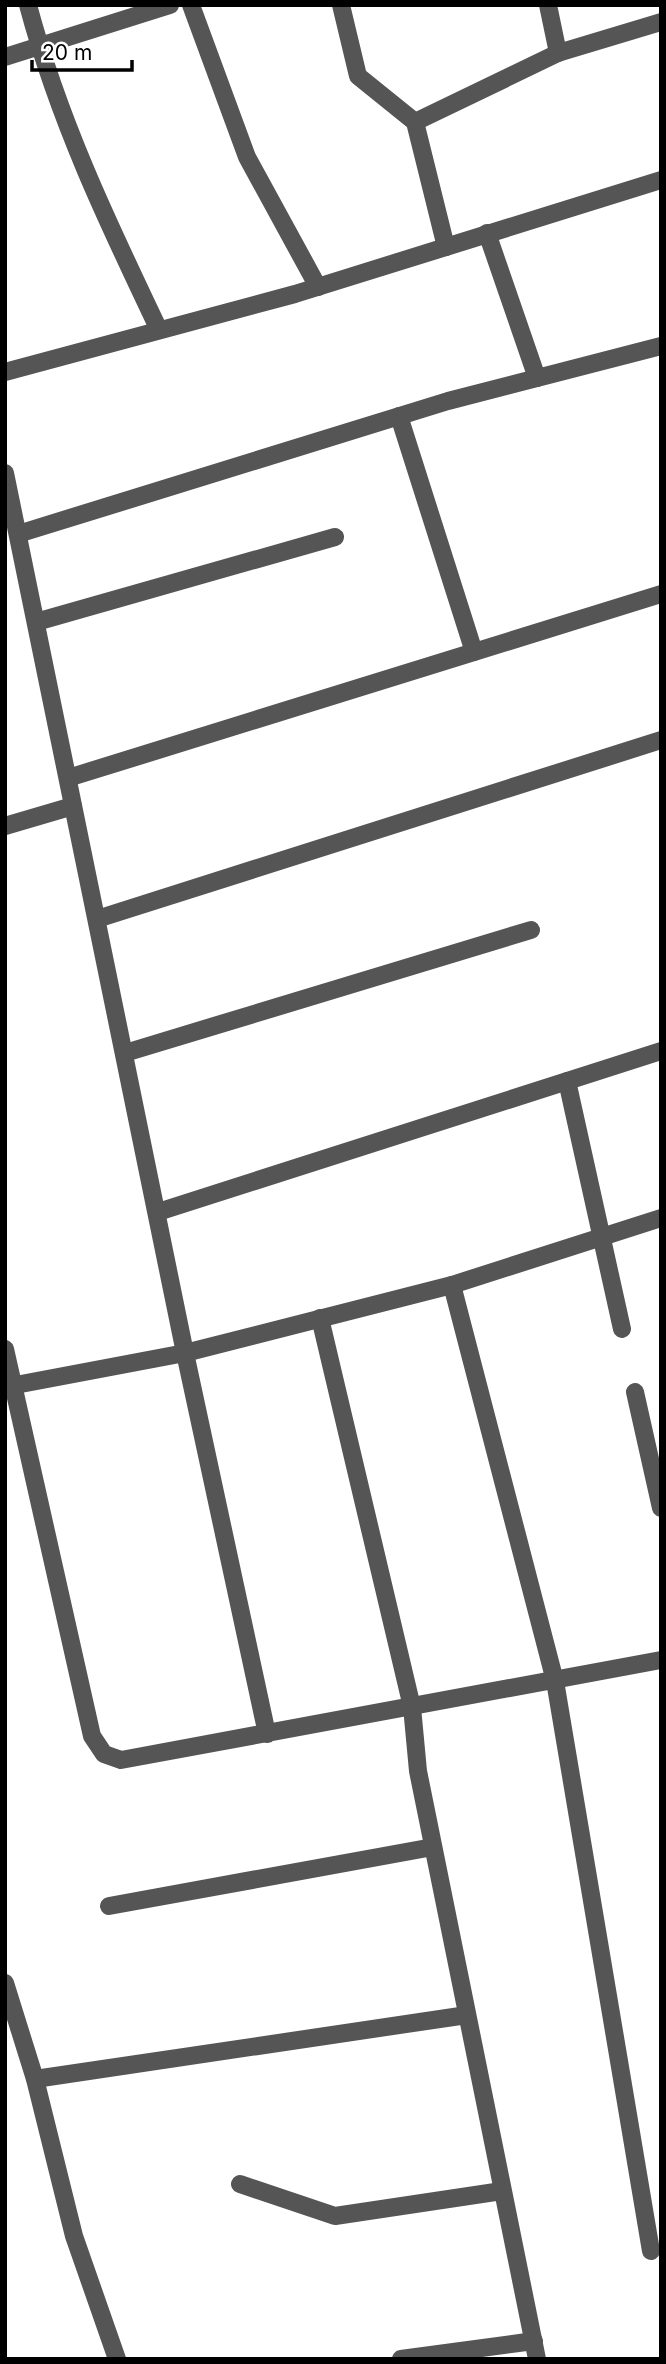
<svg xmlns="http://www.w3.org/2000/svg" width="666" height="2364" viewBox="0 0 666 2364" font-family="Inter,sans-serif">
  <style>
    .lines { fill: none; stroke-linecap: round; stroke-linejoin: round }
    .minor { stroke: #555; stroke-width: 18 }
  </style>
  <rect width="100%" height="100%" fill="#fff"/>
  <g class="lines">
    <g class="minor">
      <path d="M28,5C59,121 108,223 159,330"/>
      <path d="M191,5L247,157L318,287"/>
      <path d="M341,5L358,76L415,122L446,247"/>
      <path d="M548,5L558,53"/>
      <path d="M5,57L170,5"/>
      <path d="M415,122L558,53L661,22"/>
      <path d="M487,233L537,378"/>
      <path d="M5,372L295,294L661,180"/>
      <path d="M399,416L474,652"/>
      <path d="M5,473L185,1353L267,1734"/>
      <path d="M18,534L448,401L661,346"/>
      <path d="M36,622L335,537"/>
      <path d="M68,778L661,594"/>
      <path d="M5,826L73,806"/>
      <path d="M97,919L661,740"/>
      <path d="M125,1053L531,930"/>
      <path d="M567,1081L622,1329"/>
      <path d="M158,1212L661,1051"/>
      <path d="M452,1285L555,1681L651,2251"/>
      <path d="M320,1318L412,1707L418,1771L537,2359"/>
      <path d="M5,1349L92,1736L104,1754L121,1760L661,1660"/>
      <path d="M5,1387L185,1353L452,1285L661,1218"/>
      <path d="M635,1392L661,1508"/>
      <path d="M109,1906L433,1847"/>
      <path d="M5,1983L35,2079L74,2236L117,2359"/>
      <path d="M35,2079L467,2015"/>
      <path d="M240,2184L335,2216L502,2191"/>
      <path d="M401,2359L534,2341"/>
    </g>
  </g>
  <rect width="666" height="2364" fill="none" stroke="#000000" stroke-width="14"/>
  <path d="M32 60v10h100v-10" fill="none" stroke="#000000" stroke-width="3.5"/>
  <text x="42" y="60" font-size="21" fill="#000000" stroke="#ffffff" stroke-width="5" paint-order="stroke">20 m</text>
</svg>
